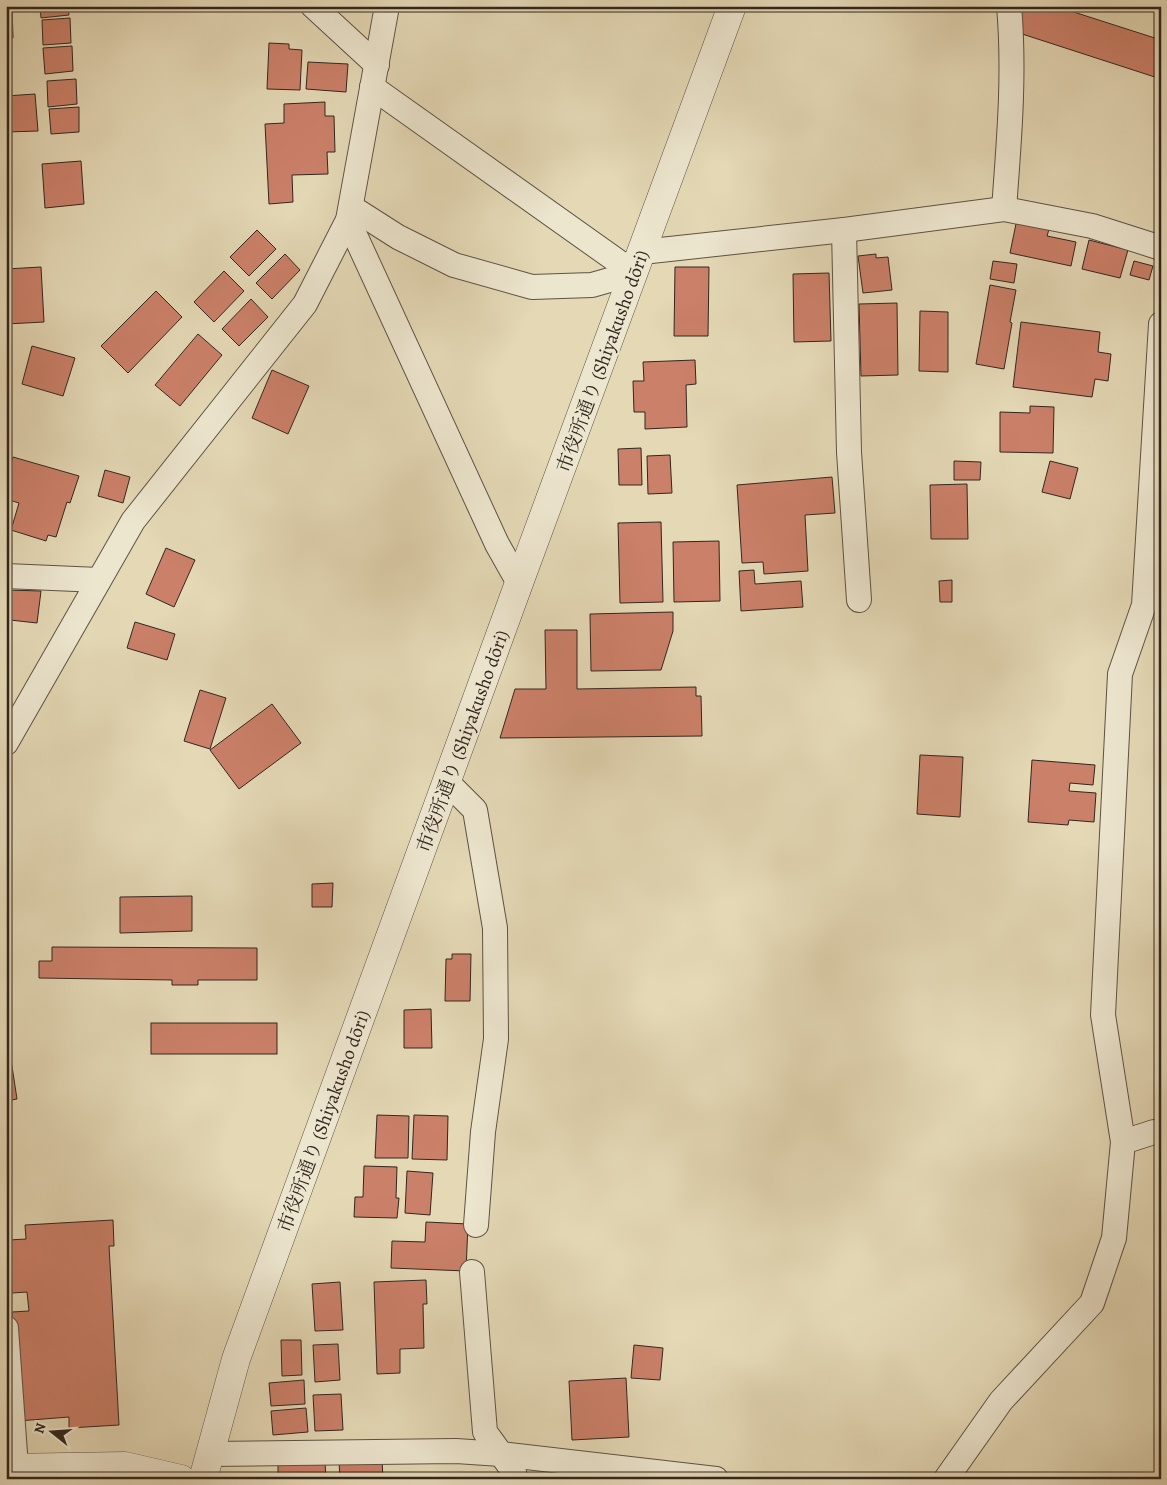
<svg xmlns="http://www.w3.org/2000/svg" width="1167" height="1485" viewBox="0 0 1167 1485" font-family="Alegreya,'Noto Serif JP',serif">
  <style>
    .building { fill: #cb8069; stroke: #322620 }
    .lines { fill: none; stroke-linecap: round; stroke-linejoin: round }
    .minor-casing { stroke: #5e5245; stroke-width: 26 }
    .tertiary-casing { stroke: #5e5245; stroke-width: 29 }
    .minor { stroke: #ede6cf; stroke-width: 24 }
    .tertiary { stroke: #ede6cf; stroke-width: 28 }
    .labels { text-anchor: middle; stroke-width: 4.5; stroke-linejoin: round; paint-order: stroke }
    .street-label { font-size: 19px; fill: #322620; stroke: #ede6cf }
  </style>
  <rect width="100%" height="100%" fill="#e4d8b5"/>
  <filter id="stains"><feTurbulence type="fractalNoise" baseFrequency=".004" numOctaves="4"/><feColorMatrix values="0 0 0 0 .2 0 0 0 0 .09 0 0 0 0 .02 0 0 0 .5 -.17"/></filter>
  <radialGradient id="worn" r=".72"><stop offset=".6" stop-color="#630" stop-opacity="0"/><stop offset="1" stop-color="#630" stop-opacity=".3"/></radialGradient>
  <g class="building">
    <path d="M6,6H12L13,38H6Z"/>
    <path d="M40,6H68L69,15L41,18Z"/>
    <path d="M1024,6H1055L1161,40V79L1016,32Z"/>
    <path d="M70,18L71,43L43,45L42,20Z"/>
    <path d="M269,43L289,44V49L302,50L300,90L267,89Z"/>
    <path d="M72,46L73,71L45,74L43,48Z"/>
    <path d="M308,62L348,64L346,92L306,89Z"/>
    <path d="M76,79L77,104L48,107L47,81Z"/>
    <path d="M35,94L38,131L6,132V96Z"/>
    <path d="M325,102V116H334L335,152H327L328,174L292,175L293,202L269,204L265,124L284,123V104Z"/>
    <path d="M79,107V132L51,134L49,109Z"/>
    <path d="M81,161L84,204L45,208L42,164Z"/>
    <path d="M1017,219L1050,226L1047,236L1076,242L1071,266L1010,253Z"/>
    <path d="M257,230L276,249L249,276L230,257Z"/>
    <path d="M1089,240L1128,250L1120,278L1082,269Z"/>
    <path d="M285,254L300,270L272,299L256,283Z"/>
    <path d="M876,254V258L888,257L892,290L863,293L858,256Z"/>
    <path d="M993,261L1017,264L1014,283L990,279Z"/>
    <path d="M1134,261L1153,266L1149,280L1130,275Z"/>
    <path d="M41,267L44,322L6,324V269Z"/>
    <path d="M675,267H709L708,336H674Z"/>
    <path d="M224,271L244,291L214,322L194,302Z"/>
    <path d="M829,273L831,341L794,342L793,274Z"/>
    <path d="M990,285L1016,290L1010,322L1012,323L1004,369L976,364Z"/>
    <path d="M156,291L182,317L128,373L101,346Z"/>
    <path d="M251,299L268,317L239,346L222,329Z"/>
    <path d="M897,303L898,375L861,376L859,304Z"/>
    <path d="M920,311L948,312V372L919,371Z"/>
    <path d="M1021,322L1100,332L1098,352L1111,354L1108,381L1095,379L1092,397L1013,387Z"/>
    <path d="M198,334L222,355L180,406L155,385Z"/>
    <path d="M32,346L75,358L63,396L22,384Z"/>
    <path d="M695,360L696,384L686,385L687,427L645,429V412H634L633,381H644L643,362Z"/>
    <path d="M272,370L309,386L288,434L252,418Z"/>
    <path d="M1030,406L1054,407L1053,453L1000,452V412L1030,413Z"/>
    <path d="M641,448L642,485H619L618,449Z"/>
    <path d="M670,455L672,493L648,494L647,456Z"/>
    <path d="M13,457L79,476L70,503L67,502L56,537L48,535L46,541L11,530L19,503L6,499V479Z"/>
    <path d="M954,461L981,462L980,480H954Z"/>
    <path d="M1050,461L1078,468L1070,499L1042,492Z"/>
    <path d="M105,470L130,477L123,503L98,496Z"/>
    <path d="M832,477L835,513L805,515L808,571L764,574L763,562L742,563L737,485Z"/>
    <path d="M967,484L968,539H931L930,485Z"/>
    <path d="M661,522L663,602L620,603L618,523Z"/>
    <path d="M719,541L720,601L674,602L673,542Z"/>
    <path d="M166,548L195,560L174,607L146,594Z"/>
    <path d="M754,570L755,584L801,581L803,607L741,611L739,571Z"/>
    <path d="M952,580V602H940L939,581Z"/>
    <path d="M6,590L41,591L37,623L10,620L6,646Z"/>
    <path d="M673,612V631L661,670L591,671L590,614Z"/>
    <path d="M135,622L175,634L167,660L127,648Z"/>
    <path d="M545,630H577V689L696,687V696H701L702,736L500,738L515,689H546Z"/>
    <path d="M200,690L226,698L210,749L184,741Z"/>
    <path d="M272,704L301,743L239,789L210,750Z"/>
    <path d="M920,755L963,757L960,817L917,814Z"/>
    <path d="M1032,760L1095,765L1093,785L1070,783L1069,791L1096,793L1094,822L1069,820L1068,825L1028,822Z"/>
    <path d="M333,883L332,907H312V884Z"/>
    <path d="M192,896V931L120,933V897Z"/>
    <path d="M52,947L257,948V980H198V985H172V980L39,978V961H52Z"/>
    <path d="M452,954H471L470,1001H445L446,959H452Z"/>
    <path d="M431,1009L432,1048H404V1010Z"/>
    <rect x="151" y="1023" width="126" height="31"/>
    <path d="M6,1027L17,1099L6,1101Z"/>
    <path d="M377,1115L409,1116L408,1158H375Z"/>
    <path d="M414,1115L448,1116L447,1160L412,1159Z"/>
    <path d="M364,1166L397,1167L396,1198H399L397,1218L354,1217L355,1197H363Z"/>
    <path d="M407,1171L433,1173L430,1215L405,1213Z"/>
    <path d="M113,1220L114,1246H109L119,1425L69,1428V1417L18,1421L12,1312L29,1311L27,1292L12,1293L9,1240L26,1239L25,1225Z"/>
    <path d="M426,1222L468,1224L466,1271L391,1268L392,1241L425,1242Z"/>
    <path d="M426,1280L427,1304H423L424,1348L400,1349V1373L377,1374L374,1282Z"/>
    <path d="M340,1282L343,1330L315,1331L312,1284Z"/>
    <path d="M281,1340H301L302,1375L282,1376Z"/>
    <path d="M338,1344L340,1380L315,1382L313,1345Z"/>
    <path d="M634,1345L663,1348L660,1380L631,1378Z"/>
    <path d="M626,1378L629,1437L572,1440L569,1381Z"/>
    <path d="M304,1380L305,1404L271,1406L269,1383Z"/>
    <path d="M341,1394L343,1430L315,1431L313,1395Z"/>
    <path d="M306,1408L308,1432L273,1435L271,1411Z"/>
    <path d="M382,1459L383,1479H340L339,1461Z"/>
    <path d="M325,1463L326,1479H278V1465Z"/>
  </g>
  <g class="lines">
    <g class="minor-casing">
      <g id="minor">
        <path d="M313,6L377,65"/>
        <path d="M372,87L634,273"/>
        <path d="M351,207L398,237L454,265L532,287L592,285L634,273"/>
        <path d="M1004,209C1009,141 1015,74 1009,6"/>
        <path d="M348,220L497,544L519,583"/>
        <path d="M844,230L849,452L859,600"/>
        <path d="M642,252L844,230L1004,209L1092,226L1161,248"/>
        <path d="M6,576L99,580"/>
        <path d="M6,743L133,521L305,304L348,220L387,6"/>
        <path d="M447,782L475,810L495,928L496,1039L483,1132L476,1225"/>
        <path d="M1123,1142L1154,1132H1161"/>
        <path d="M472,1272L485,1432L514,1472L515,1479"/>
        <path d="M6,1328L16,1467"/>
        <path d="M209,1454L456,1451L501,1454L716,1479"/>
        <path d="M946,1479L1001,1401L1092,1303L1114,1238L1123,1142L1103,1015L1120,674L1144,605L1161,324"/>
      </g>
    </g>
    <g class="tertiary-casing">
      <g id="tertiary">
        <path d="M6,1468L125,1466L181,1479"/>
        <path d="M203,1479L236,1359L519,583L732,6"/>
      </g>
    </g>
    <use href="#minor" class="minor"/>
    <use href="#tertiary" class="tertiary"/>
  </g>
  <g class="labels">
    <g class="street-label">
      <text transform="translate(602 361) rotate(-70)" y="7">市役所通り (Shiyakusho dōri)</text>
      <text transform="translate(462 741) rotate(-70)" y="7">市役所通り (Shiyakusho dōri)</text>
      <text transform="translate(323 1121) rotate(-70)" y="7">市役所通り (Shiyakusho dōri)</text>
    </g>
  </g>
  <rect width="1167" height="1485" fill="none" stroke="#e4d8b5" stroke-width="25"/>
  <rect x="8" y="8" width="1152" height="1470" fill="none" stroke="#322620" stroke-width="2.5"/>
  <rect x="12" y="12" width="1142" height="1460" fill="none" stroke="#322620"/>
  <g transform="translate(52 1432) rotate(287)" stroke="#ede6cf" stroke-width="4" paint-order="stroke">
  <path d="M0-4L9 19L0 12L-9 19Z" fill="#322620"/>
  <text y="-8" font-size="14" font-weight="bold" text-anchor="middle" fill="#322620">N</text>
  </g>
  <rect width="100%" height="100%" filter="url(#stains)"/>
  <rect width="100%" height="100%" fill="url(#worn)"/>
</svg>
